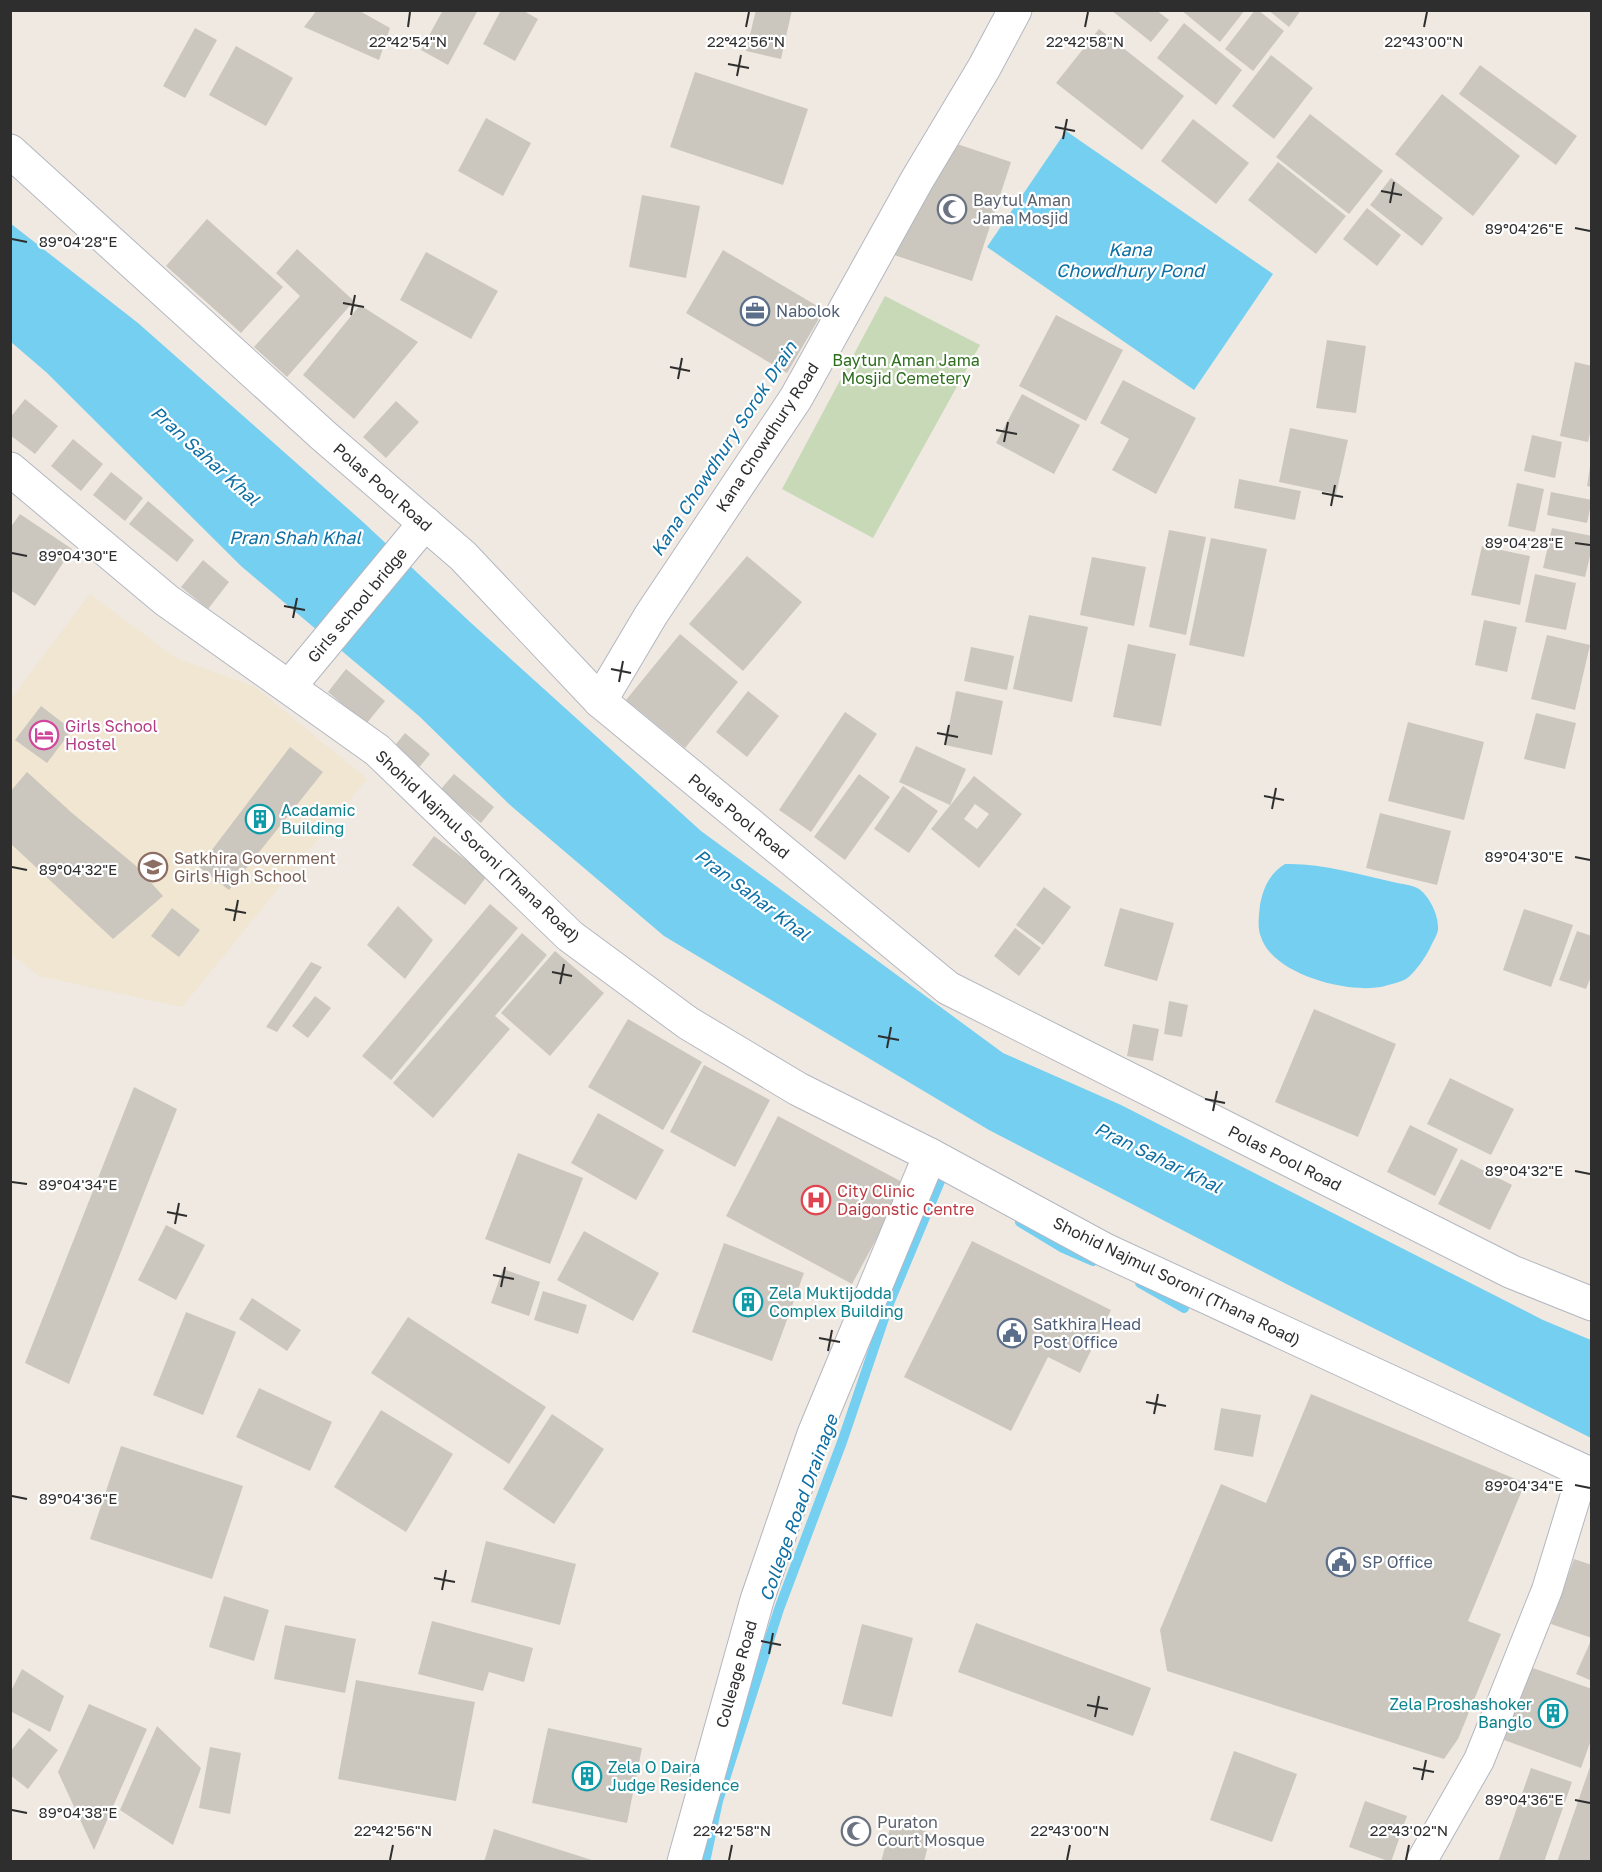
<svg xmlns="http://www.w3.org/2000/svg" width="1602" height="1872" viewBox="0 0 1602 1872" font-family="'Golos Text',sans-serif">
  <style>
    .education { fill: #f0e6d1 }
    .cemetery { fill: #c8d9b8 }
    .water { fill: #75cff0 }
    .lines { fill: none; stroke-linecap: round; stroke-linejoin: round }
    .stream { stroke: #75cff0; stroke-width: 10 }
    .building { fill: #cbc7bf; fill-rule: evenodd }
    .street-casing { stroke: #b4b7c1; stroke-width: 32 }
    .secondary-casing { stroke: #b4b7c1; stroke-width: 35 }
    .street { stroke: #fff; stroke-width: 30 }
    .secondary { stroke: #fff; stroke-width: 33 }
    .ticks { fill: none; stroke: #2e2e2e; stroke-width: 2 }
    .labels { text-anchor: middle; stroke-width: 4.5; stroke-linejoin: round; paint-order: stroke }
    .worship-label { font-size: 16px; fill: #5b616d; stroke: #fff; text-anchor: start }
    .service-label { font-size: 16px; fill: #4e5e75; stroke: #fff; text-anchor: start }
    .park-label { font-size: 16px; fill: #2c6e1b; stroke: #fff }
    .street-label { font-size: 16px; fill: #2e2e2e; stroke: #fff }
    .hotel-label { font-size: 16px; fill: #b23c85; stroke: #fff; text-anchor: start }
    .culture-label { font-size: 16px; fill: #0d838f; stroke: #fff; text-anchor: start }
    .education-label { font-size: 16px; fill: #785e54; stroke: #fff; text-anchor: start }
    .health-label { font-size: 16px; fill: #be3a42; stroke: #fff; text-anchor: start }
    .water-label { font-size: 18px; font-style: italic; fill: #0d6fa3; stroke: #fff }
    .ticks-label { font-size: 15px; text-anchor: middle; fill: #2e2e2e; stroke: #fff; stroke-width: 4.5; stroke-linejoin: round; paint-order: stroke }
  </style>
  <rect width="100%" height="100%" fill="#efe9e1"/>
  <path class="education" d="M90,594L176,658L255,687L367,779L182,1007L39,976L11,954L10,700Z"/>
  <path class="cemetery" d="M885,296L980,345L873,538L782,489Z"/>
  <g class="water">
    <path d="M1066,131L1273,274L1194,390L987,247Z"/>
    <path d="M10,223L138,323L363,522L470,622L701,831L1003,1053L1121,1105L1543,1320L1591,1340V1438L1300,1291L989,1130L664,936L510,805L419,716L241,566L46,372L11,342Z"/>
    <path d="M1285,864C1322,863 1357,874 1393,882C1401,884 1413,885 1419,889C1430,897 1439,916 1438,929C1438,934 1433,941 1431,946C1427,955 1415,973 1406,979C1401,982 1391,984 1385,986C1350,995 1273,975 1261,937C1257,927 1259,916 1260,905C1263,888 1270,873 1285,864Z"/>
  </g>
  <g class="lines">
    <g class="stream">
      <path d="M1020,1222L1063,1248L1093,1261"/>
      <path d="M1140,1283L1184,1308"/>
      <path d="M705,1862L718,1801L779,1609L842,1442L890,1301L943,1174L948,1177"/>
    </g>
  </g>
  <g class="building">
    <path d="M317,10H358L390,28L379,60L304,27Z"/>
    <path d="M443,10H478L448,65L421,50Z"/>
    <path d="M501,10H522L538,19L515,61L483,44Z"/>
    <path d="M756,10H792L781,59L746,51Z"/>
    <path d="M1111,10H1156L1169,20L1151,42Z"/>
    <path d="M1181,10H1245L1220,42Z"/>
    <path d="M1255,10H1258L1284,31L1253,71L1225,49Z"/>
    <path d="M1268,10H1301L1289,27Z"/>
    <path d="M1184,23L1242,70L1216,105L1157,58Z"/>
    <path d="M195,28L217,40L185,98L163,86Z"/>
    <path d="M1099,29L1184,96L1142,150L1056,83Z"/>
    <path d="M236,46L293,78L266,126L209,95Z"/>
    <path d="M1271,55L1313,88L1274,139L1232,106Z"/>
    <path d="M1480,65L1577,136L1556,165L1459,94Z"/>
    <path d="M695,72L808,109L783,185L670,147Z"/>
    <path d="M1442,94L1520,156L1473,216L1395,154Z"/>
    <path d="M1310,114L1383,171L1349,214L1276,157Z"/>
    <path d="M486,118L531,143L503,196L458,171Z"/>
    <path d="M1193,119L1249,163L1216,204L1161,161Z"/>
    <path d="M933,136L1011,162L972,281L894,255Z"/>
    <path d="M1278,162L1346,216L1316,254L1248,200Z"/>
    <path d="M1391,178L1443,218L1422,246L1370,205Z"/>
    <path d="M642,195L700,206L686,278L629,267Z"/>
    <path d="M1367,208L1401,235L1377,266L1343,239Z"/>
    <path d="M207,219L283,287L241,333L166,266Z"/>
    <path d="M297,249L354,301L287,377L254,347L300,296L276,273Z"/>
    <path d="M723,250L824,310L787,373L686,313Z"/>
    <path d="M426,252L498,291L471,339L400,300Z"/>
    <path d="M360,305L418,342L354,419L303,375Z"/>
    <path d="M1056,315L1123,350L1086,421L1019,386Z"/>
    <path d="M1327,340L1366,346L1356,413L1316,408Z"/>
    <path d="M1575,362L1592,366V424L1588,442L1560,436Z"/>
    <path d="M1123,380L1196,418L1156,494L1112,470L1129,439L1100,423Z"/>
    <path d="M1022,394L1080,425L1054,474L996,443Z"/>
    <path d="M25,399L58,426L35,454L10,435V418Z"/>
    <path d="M396,401L419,422L386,458L363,437Z"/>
    <path d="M1290,428L1348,440L1336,494L1279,482Z"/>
    <path d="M1532,435L1562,442L1555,478L1524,471Z"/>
    <path d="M73,439L103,464L81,491L51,466Z"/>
    <path d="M1590,467H1592V487L1587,486Z"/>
    <path d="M111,472L143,498L125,521L93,495Z"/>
    <path d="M1239,479L1301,491L1295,520L1234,508Z"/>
    <path d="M1517,483L1544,489L1535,532L1508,526Z"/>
    <path d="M1551,492L1592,500L1587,523L1547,515Z"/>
    <path d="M148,501L194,540L177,562L129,524Z"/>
    <path d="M20,514L72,549L35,606L10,590V528Z"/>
    <path d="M1552,528L1592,536V548L1585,577L1543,568Z"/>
    <path d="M1169,530L1206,537L1186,635L1149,627Z"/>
    <path d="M1211,538L1267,549L1244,657L1189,645Z"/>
    <path d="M1482,546L1530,556L1520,605L1471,595Z"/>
    <path d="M747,556L802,602L743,671L689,624Z"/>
    <path d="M1092,557L1146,567L1134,626L1080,615Z"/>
    <path d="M203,560L229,582L208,609L181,587Z"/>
    <path d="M1535,574L1576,583L1566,630L1525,622Z"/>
    <path d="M1029,615L1088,627L1072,702L1013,689Z"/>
    <path d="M1484,620L1517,627L1507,672L1475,665Z"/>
    <path d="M680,634L738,682L685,748L626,700Z"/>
    <path d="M1547,635L1590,645L1575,710L1531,699Z"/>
    <path d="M1128,644L1176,654L1161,726L1113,717Z"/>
    <path d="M971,647L1014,656L1007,690L964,681Z"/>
    <path d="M346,669L385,701L366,724L328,692Z"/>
    <path d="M748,691L779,716L747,757L716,732Z"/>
    <path d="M956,691L1003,701L992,755L945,745Z"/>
    <path d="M41,706L72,730L47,763L15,740Z"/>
    <path d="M845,712L877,734L811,832L779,810Z"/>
    <path d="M1536,713L1576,723L1565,769L1524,759Z"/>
    <path d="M1408,722L1484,742L1464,820L1388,801Z"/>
    <path d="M405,733L430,754L417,770L392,749Z"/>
    <path d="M916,746L966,769L950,805L899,782Z"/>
    <path d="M290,747L323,772L229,890L199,867Z"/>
    <path d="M27,772L72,813L135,865L163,896L113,939L10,843V792Z"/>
    <path d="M454,774L494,807L481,823L440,790Z"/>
    <path d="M859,774L890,797L845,860L814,837Z"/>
    <path d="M974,776L1022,814L979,868L931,829ZM975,804L989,814L977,829L964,819Z"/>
    <path d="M903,786L938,811L909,853L874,829Z"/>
    <path d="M1380,813L1451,831L1437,885L1366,868Z"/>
    <path d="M434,836L487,876L465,905L412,865Z"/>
    <path d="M1044,887L1071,907L1043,945L1016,925Z"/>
    <path d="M490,904L518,928L391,1080L362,1056Z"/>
    <path d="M398,906L433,940L405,979L367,945Z"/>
    <path d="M172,908L200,930L179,957L151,936Z"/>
    <path d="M1120,908L1174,923L1157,981L1104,966Z"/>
    <path d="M1524,909L1573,925L1551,987L1503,970Z"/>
    <path d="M1015,928L1041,948L1019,976L994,956Z"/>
    <path d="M1577,931L1592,936V974L1586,989L1559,980Z"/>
    <path d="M522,933L547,955L495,1016L510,1029L433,1118L393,1083Z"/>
    <path d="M555,951L604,993L550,1056L501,1013Z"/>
    <path d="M311,962L322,967L277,1032L266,1027Z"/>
    <path d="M315,996L331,1008L308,1038L292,1026Z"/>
    <path d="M1169,1001L1188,1005L1182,1037L1164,1034Z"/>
    <path d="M1314,1009L1396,1044L1358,1137L1275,1102Z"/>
    <path d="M628,1019L702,1062L663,1130L588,1087Z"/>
    <path d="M1133,1024L1159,1029L1153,1061L1127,1056Z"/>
    <path d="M704,1065L770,1100L735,1167L670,1132Z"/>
    <path d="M1450,1078L1514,1109L1491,1155L1427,1124Z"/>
    <path d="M134,1087L177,1109L69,1384L25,1363Z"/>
    <path d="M598,1113L664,1150L636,1200L571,1163Z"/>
    <path d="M778,1116L906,1184L852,1284L726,1216Z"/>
    <path d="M1410,1125L1458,1149L1435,1196L1387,1172Z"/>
    <path d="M518,1153L583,1178L550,1264L485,1239Z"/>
    <path d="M1461,1159L1512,1185L1490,1230L1438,1204Z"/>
    <path d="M166,1225L205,1245L176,1300L138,1280Z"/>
    <path d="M584,1231L659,1273L633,1321L557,1280Z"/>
    <path d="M972,1241L1111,1310L1080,1373L1048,1357L1011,1431L904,1377Z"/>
    <path d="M724,1243L804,1273L772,1361L692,1332Z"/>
    <path d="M503,1269L540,1282L529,1316L491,1303Z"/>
    <path d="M543,1291L587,1305L578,1334L534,1320Z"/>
    <path d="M252,1298L301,1330L287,1351L239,1319Z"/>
    <path d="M186,1312L236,1332L203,1415L153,1395Z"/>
    <path d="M408,1317L546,1407L509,1464L371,1373Z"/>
    <path d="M259,1388L332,1422L310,1471L236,1437Z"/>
    <path d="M1311,1394L1525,1483L1468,1621L1501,1634L1458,1739L1444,1759L1167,1671L1160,1630L1221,1484L1266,1503Z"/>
    <path d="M1221,1408L1261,1415L1253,1457L1214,1450Z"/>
    <path d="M381,1410L453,1454L406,1532L334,1487Z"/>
    <path d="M552,1414L604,1449L554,1524L503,1489Z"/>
    <path d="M121,1446L243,1486L212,1579L90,1539Z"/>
    <path d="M486,1541L576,1564L560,1625L471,1602Z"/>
    <path d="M1574,1559L1592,1565V1638L1551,1624Z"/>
    <path d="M224,1596L269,1610L254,1661L209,1647Z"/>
    <path d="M432,1621L533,1648L524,1682L489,1672L483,1691L418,1674Z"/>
    <path d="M976,1623L1151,1688L1133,1736L958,1672Z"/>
    <path d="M862,1624L913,1638L892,1717L842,1704Z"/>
    <path d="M285,1625L356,1639L345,1693L274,1679Z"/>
    <path d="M1592,1638V1681L1576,1674Z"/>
    <path d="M1530,1667L1592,1689V1737L1581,1768L1504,1740Z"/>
    <path d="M22,1669L64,1696L50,1732L10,1711V1693Z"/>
    <path d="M356,1680L475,1702L456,1801L338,1779Z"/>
    <path d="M89,1704L147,1729L94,1850L58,1772Z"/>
    <path d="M157,1726L201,1768L173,1845L120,1810Z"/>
    <path d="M29,1728L58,1750L28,1789L10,1775V1752Z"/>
    <path d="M548,1728L642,1748L627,1823L532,1803Z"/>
    <path d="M210,1747L241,1753L230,1814L199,1808Z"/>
    <path d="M1234,1751L1297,1774L1272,1842L1210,1820Z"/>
    <path d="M1591,1764V1862H1557Z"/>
    <path d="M1531,1768L1572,1782L1544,1862H1498Z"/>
    <path d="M1365,1801L1407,1816L1391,1862L1349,1847Z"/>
    <path d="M892,1821L931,1833L924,1862H881Z"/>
    <path d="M494,1829L595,1861V1862H484Z"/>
  </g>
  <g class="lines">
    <g class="street-casing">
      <path id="street" d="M1421,1862L1479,1760L1547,1590L1583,1472"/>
    </g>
    <g class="secondary-casing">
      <g id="secondary">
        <path d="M10,151L325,437L463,556L600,701L948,988L1512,1272L1592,1304"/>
        <path d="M10,469L166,600L377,750L570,936L688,1023L798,1089L930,1155L1105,1250L1592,1475"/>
        <path d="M289,687L425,523"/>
        <path d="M600,701L651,615L796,398L917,180L984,68L1015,10"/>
        <path d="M684,1862L757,1600L814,1434L930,1155"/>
      </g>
    </g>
    <use href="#street" class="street"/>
    <use href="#secondary" class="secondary"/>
  </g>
  <path class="ticks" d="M408,27L410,12M746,27L749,12M1085,27L1088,12M1424,27L1427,12M728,64L749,68M737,76L741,55M1055,127L1075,131M1063,139L1067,119M1381,191L1402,195M1390,203L1394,182M1575,228L1590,231M12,239L27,242M343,303L364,307M351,315L355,295M670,367L690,371M678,379L682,358M996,430L1017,434M1004,442L1008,422M1322,493L1343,497M1331,506L1335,485M1575,543L1590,545M12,553L27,556M284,606L305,610M293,618L297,598M611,669L631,673M619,682L623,661M937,733L958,737M945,745L949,725M1264,796L1284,800M1272,809L1276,788M1575,857L1590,860M12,867L27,870M225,909L246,913M234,921L238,900M552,972L572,976M560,984L564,964M878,1036L899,1040M887,1048L891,1027M1205,1099L1225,1103M1213,1111L1217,1091M1575,1171L1590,1174M12,1182L27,1184M167,1212L187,1216M175,1224L179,1203M493,1275L514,1279M501,1287L505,1267M819,1338L840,1342M828,1351L832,1330M1146,1402L1166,1406M1154,1414L1158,1394M1575,1485L1590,1488M12,1496L27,1499M434,1578L455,1582M442,1590L446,1570M761,1641L781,1645M769,1654L773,1633M1087,1705L1108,1709M1095,1717L1099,1696M1413,1768L1434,1772M1422,1780L1426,1760M1575,1800L1590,1803M12,1810L27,1813M390,1860L393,1845M729,1860L732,1845M1067,1860L1070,1845M1406,1860L1409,1845"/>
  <defs>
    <g id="mosque-ring" transform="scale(1.5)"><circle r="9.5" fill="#fff" stroke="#6b7280" stroke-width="1.5"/><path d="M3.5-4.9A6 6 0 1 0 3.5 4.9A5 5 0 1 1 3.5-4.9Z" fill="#6b7280"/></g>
    <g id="office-ring" transform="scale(1.5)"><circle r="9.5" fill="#fff" stroke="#5c6f8a" stroke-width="1.5"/><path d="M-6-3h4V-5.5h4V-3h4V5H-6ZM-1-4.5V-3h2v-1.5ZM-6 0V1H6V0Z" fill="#5c6f8a"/></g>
    <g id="hotel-ring" transform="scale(1.5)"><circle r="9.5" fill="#fff" stroke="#d1479c" stroke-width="1.5"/><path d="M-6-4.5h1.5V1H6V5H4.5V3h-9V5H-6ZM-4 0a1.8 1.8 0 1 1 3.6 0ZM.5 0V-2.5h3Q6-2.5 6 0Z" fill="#d1479c"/></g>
    <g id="building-ring" transform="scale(1.5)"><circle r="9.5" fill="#fff" stroke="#0f9aa8" stroke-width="1.5"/><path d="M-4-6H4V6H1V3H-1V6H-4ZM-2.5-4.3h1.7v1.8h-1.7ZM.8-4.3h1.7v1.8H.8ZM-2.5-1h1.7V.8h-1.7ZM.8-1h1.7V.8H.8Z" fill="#0f9aa8"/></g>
    <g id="school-ring" transform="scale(1.5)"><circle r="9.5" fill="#fff" stroke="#8d6e63" stroke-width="1.5"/><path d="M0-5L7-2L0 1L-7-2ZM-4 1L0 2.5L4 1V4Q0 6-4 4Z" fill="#8d6e63"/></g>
    <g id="hospital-ring" transform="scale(1.5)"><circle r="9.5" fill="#fff" stroke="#e0444e" stroke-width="1.5"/><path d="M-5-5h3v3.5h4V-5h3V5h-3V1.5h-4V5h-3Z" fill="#e0444e"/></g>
    <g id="civic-ring" transform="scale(1.5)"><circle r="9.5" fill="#fff" stroke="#5c6f8a" stroke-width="1.5"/><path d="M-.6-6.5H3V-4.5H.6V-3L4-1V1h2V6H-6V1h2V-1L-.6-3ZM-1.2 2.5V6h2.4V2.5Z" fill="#5c6f8a"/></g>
  </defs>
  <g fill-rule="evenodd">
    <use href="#mosque-ring" x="952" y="209"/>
    <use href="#office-ring" x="755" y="311"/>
    <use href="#hotel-ring" x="44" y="735"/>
    <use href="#building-ring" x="260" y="819"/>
    <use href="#school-ring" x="153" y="867"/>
    <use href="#hospital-ring" x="816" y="1200"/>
    <use href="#building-ring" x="748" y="1302"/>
    <use href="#civic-ring" x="1012" y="1333"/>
    <use href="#civic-ring" x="1341" y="1562"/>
    <use href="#building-ring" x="1553" y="1713"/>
    <use href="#building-ring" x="587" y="1776"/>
    <use href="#mosque-ring" x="856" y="1831"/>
  </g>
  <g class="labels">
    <g class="worship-label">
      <text x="973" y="206">Baytul Aman<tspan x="973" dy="18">Jama Mosjid</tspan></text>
      <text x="877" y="1828">Puraton<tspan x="877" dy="18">Court Mosque</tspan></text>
    </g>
    <g class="service-label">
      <text x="776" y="317">Nabolok</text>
      <text x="1033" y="1330">Satkhira Head<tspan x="1033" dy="18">Post Office</tspan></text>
      <text x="1362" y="1568">SP Office</text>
    </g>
    <g class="park-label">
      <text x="906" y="366">Baytun Aman Jama<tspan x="906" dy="18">Mosjid Cemetery</tspan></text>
    </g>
    <g class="street-label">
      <text transform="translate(767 437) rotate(-57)" y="6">Kana Chowdhury Road</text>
      <text transform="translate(383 487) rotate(41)" y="6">Polas Pool Road</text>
      <text transform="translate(357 605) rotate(-50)" y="6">Girls school bridge</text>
      <text transform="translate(739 816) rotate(39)" y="6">Polas Pool Road</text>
      <text transform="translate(478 846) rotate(43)" y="6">Shohid Najmul Soroni (Thana Road)</text>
      <text transform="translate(1285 1158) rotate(27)" y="6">Polas Pool Road</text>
      <text transform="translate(1177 1281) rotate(26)" y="6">Shohid Najmul Soroni (Thana Road)</text>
      <text transform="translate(736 1674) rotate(-74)" y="6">Colleage Road</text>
    </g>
    <g class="hotel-label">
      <text x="65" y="732">Girls School<tspan x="65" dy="18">Hostel</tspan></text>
    </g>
    <g class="culture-label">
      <text x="281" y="816">Acadamic<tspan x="281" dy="18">Building</tspan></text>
      <text x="769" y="1299">Zela Muktijodda<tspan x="769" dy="18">Complex Building</tspan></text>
      <text x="1532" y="1710" text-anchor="end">Zela Proshashoker<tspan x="1532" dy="18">Banglo</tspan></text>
      <text x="608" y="1773">Zela O Daira<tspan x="608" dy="18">Judge Residence</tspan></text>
    </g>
    <g class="education-label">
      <text x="174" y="864">Satkhira Government<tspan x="174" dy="18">Girls High School</tspan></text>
    </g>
    <g class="health-label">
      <text x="837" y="1197">City Clinic<tspan x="837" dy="18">Daigonstic Centre</tspan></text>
    </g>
    <g class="water-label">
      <text x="1130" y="256">Kana<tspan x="1130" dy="21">Chowdhury Pond</tspan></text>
      <text transform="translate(724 449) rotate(-57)" y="6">Kana Chowdhury Sorok Drain</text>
      <text transform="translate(205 456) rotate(42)" y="6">Pran Sahar Khal</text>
      <text x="295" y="544">Pran Shah Khal</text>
      <text transform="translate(752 895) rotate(37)" y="6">Pran Sahar Khal</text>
      <text transform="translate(1158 1158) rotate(26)" y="6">Pran Sahar Khal</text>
      <text transform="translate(799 1508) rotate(-70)" y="6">College Road Drainage</text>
    </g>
  </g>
  <g class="ticks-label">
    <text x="408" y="47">22°42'54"N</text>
    <text x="746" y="47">22°42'56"N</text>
    <text x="1085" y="47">22°42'58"N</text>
    <text x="1424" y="47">22°43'00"N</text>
    <text x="1524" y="234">89°04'26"E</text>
    <text x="78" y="247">89°04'28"E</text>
    <text x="1524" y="548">89°04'28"E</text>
    <text x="78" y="561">89°04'30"E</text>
    <text x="1524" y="862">89°04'30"E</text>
    <text x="78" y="875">89°04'32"E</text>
    <text x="1524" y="1176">89°04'32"E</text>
    <text x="78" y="1190">89°04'34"E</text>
    <text x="1524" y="1491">89°04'34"E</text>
    <text x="78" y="1504">89°04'36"E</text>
    <text x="1524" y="1805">89°04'36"E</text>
    <text x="78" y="1818">89°04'38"E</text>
    <text x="393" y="1836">22°42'56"N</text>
    <text x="732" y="1836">22°42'58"N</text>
    <text x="1070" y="1836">22°43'00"N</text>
    <text x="1409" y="1836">22°43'02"N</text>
  </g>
  <rect width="1602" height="1872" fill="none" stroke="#2e2e2e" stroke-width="24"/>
</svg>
